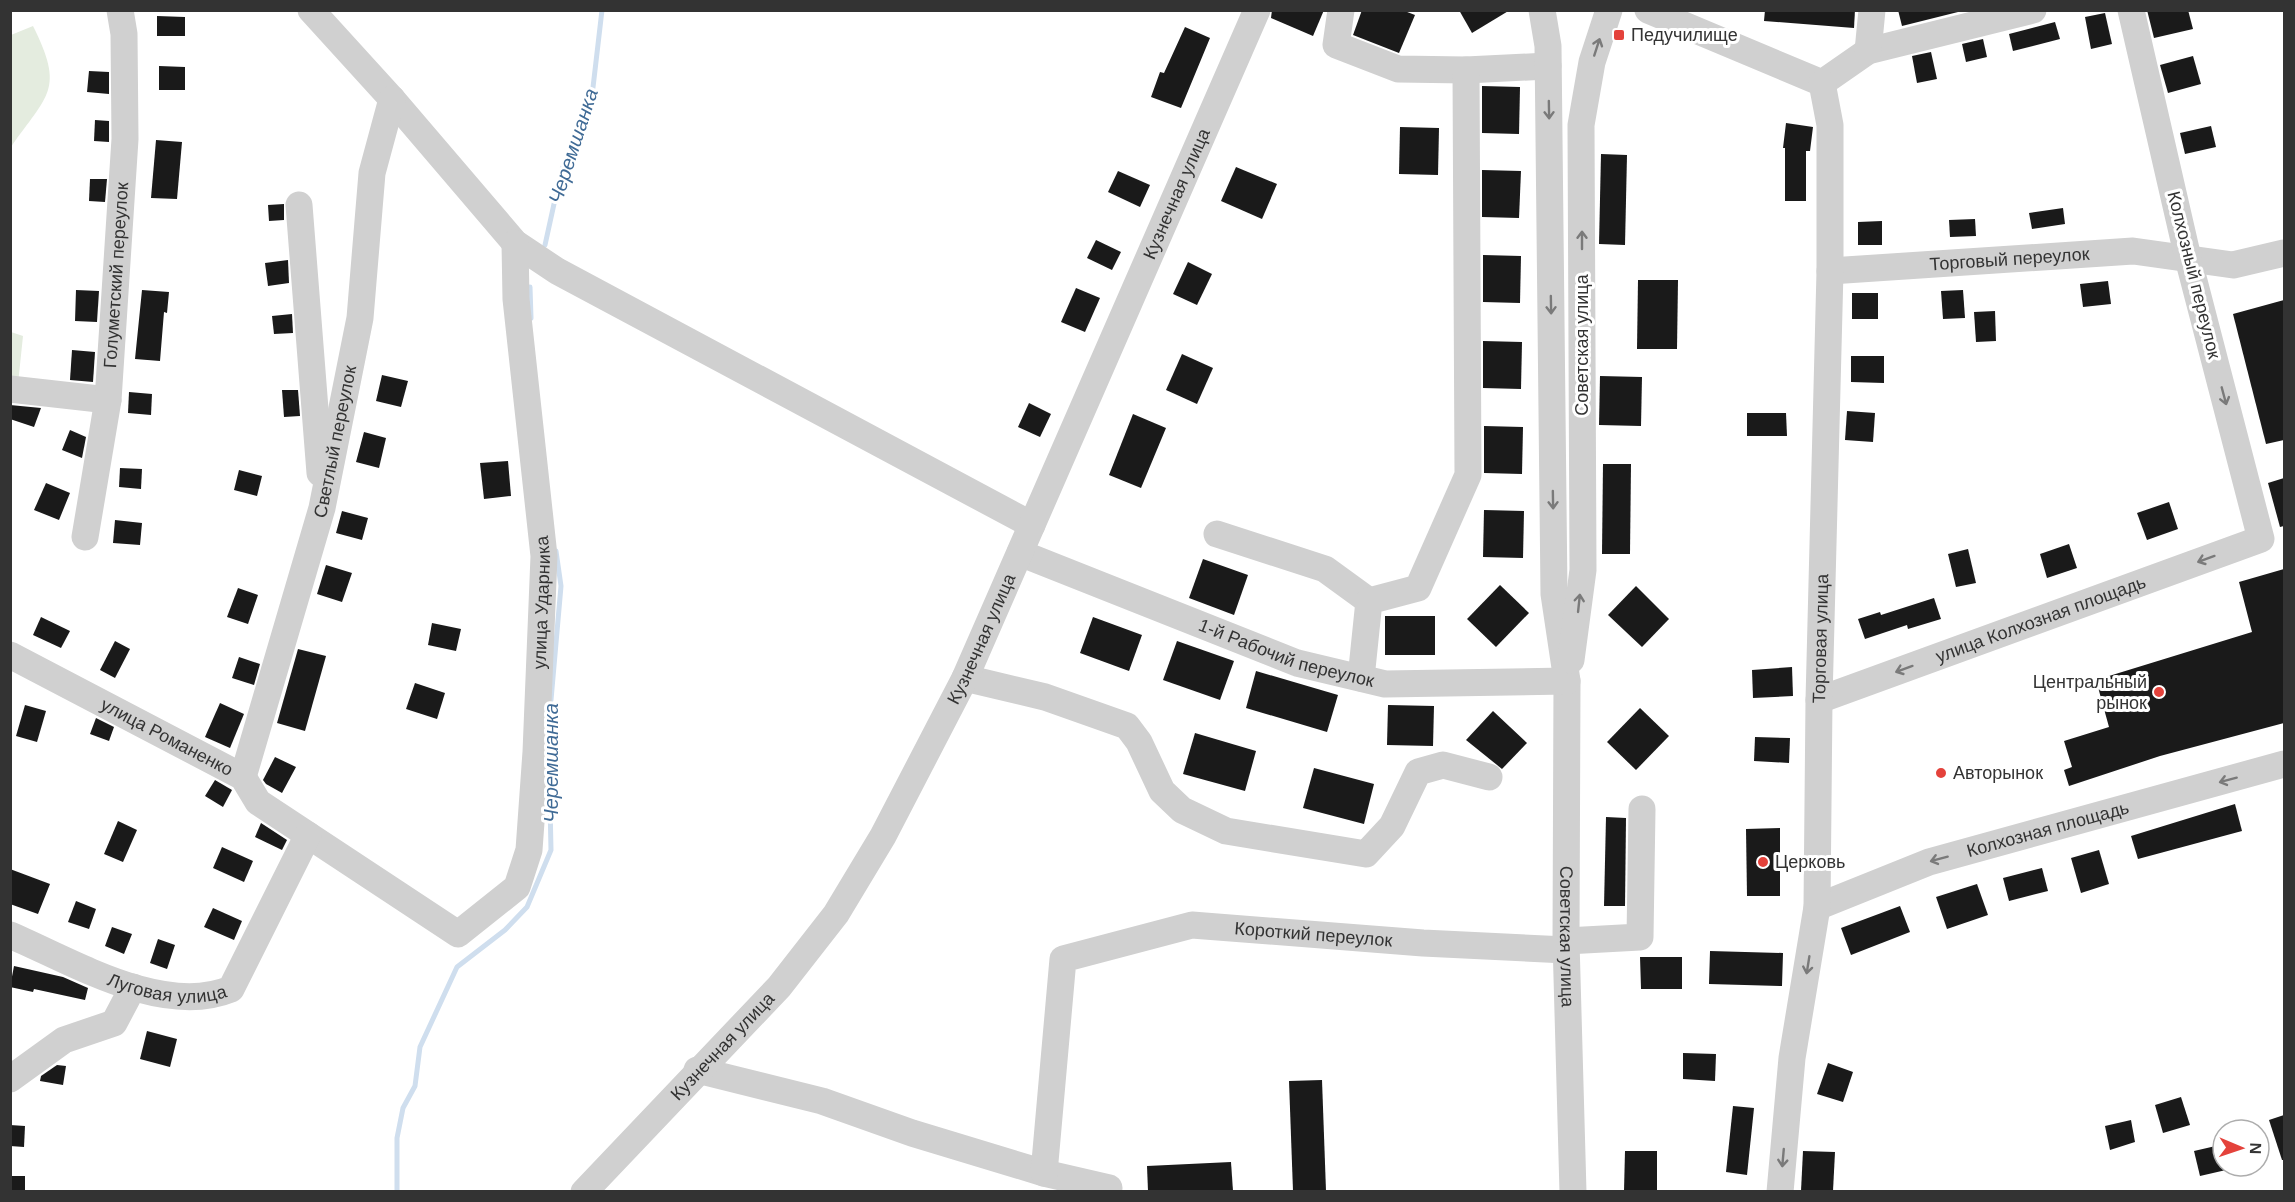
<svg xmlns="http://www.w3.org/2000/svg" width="2295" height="1202" viewBox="0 0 2295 1202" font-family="Helvetica,sans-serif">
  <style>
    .green { fill: #e4ecdf }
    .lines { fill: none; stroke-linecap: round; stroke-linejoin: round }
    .stream { stroke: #cfdeee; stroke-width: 5 }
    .building { fill: #1a1a1a }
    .minor { stroke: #d0d0d0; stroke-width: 27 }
    .oneway { stroke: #7a7a7a }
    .poi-dot { fill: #e4423b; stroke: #fff; stroke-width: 2 }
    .labels { text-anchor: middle; stroke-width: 6; stroke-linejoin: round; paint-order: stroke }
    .poi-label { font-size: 18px; fill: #333; stroke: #fff; text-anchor: start }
    .street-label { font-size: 18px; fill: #333; stroke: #fff }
    .water-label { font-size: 20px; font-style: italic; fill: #406b96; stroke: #fff }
  </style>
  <rect width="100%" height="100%" fill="#fff"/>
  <g class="green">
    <path d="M33,26C65,90 48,94 11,147V35Z"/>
    <path d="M11,332L23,336L18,384H11Z"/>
  </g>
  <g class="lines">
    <g class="stream">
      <path d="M545,245L561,172L592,96L602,10"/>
      <path d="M530,287L531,318"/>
      <path d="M551,700L561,586L556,551"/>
      <path d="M397,1192V1138L403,1108L415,1086L420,1047L457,967L505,930L527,907L551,850L549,757"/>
    </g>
  </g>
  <g class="building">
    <path d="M1272,10H1324L1313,36L1271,18Z"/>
    <path d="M1362,10H1402L1415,15L1399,53L1353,35Z"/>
    <path d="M1459,10H1510L1472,33Z"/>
    <path d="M1765,10H1855L1854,28L1764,21Z"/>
    <path d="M1898,10H1966L1902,26Z"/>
    <path d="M2147,10H2188L2193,29L2154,38Z"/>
    <path d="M2105,13L2112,44L2091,49L2085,17Z"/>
    <path d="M157,16L185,17V36H157Z"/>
    <path d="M2055,22L2060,39L2013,51L2009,34Z"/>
    <path d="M1185,27L1210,38L1181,108L1151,97L1160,72L1164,73Z"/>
    <path d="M1983,39L1987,57L1966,62L1962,44Z"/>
    <path d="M1931,52L1937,79L1917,83L1912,56Z"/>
    <path d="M2193,56L2201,84L2168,93L2160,65Z"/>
    <path d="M159,66L185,67V90H159Z"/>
    <path d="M89,71L109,72V94L87,92Z"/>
    <path d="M1482,86L1520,87L1519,134L1482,133Z"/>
    <path d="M95,120L109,121V142L94,141Z"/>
    <path d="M1786,123L1813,127L1810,151H1806V201H1785V148H1783Z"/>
    <path d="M2211,126L2216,147L2185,154L2180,133Z"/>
    <path d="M1400,127L1439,128L1438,175L1399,174Z"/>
    <path d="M156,140L182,142L177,199L151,198Z"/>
    <path d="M1601,154L1627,155L1625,245L1599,244Z"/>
    <path d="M1236,167L1277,184L1262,219L1221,201Z"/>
    <path d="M1482,170L1521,171L1519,218L1482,217Z"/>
    <path d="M1118,171L1150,185L1140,207L1108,192Z"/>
    <path d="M90,179H107L105,202L89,201Z"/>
    <path d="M284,204V220L269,221L268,205Z"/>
    <path d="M2063,208L2065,224L2032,229L2029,213Z"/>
    <path d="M1975,219L1976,236L1950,237L1949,220Z"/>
    <path d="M1882,221V245H1858V222Z"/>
    <path d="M1096,240L1121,252L1112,270L1087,258Z"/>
    <path d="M1483,255L1521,256L1520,303L1483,302Z"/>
    <path d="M288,260L289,283L268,286L265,263Z"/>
    <path d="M1188,262L1212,274L1197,305L1173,294Z"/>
    <path d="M1638,280H1678L1677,349H1637Z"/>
    <path d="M2108,281L2111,304L2083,307L2080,284Z"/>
    <path d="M1076,288L1100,298L1085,332L1061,322Z"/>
    <path d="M76,290L99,291L97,322L75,321Z"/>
    <path d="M142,290L169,292L167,313L164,312L160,361L135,359Z"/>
    <path d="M1963,290L1965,318L1943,319L1941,291Z"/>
    <rect x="1852" y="293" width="26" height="26"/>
    <path d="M2284,300V440L2266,444L2233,314Z"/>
    <path d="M1995,311L1996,341L1976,342L1974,312Z"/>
    <path d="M292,314L293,333L274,334L272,316Z"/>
    <path d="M1483,341L1522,342L1521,389L1483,388Z"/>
    <path d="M72,350L95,352L93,382L70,380Z"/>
    <path d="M1182,354L1213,368L1197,404L1166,390Z"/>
    <path d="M1851,356H1884V383L1851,382Z"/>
    <path d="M382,375L408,381L401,407L376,401Z"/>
    <path d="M1600,376L1642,377L1641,426L1599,425Z"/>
    <path d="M282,390H298L300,416L284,417Z"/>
    <path d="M129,392L152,394L151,415L128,413Z"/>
    <path d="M1029,403L1051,414L1040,437L1018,427Z"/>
    <path d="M10,405L41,408L34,427L10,419Z"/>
    <path d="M1847,411L1875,413L1873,442L1845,440Z"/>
    <path d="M1747,413H1786L1787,436H1747Z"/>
    <path d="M1133,414L1166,428L1141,488L1109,475Z"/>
    <path d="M1484,426L1523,427L1522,474L1484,473Z"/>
    <path d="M70,430L86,437L82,458L62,450Z"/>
    <path d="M364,432L386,438L379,468L356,462Z"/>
    <path d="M508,461L511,496L484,499L480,463Z"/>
    <path d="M1603,464H1631L1630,554H1602Z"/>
    <path d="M120,468L142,469L141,489L119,487Z"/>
    <path d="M239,470L262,476L257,496L234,490Z"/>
    <path d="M2284,478V526L2280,527L2268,483Z"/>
    <path d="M46,483L70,493L59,520L34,510Z"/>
    <path d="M2169,502L2178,529L2147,540L2137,513Z"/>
    <path d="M1484,510L1524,511L1523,558L1483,557Z"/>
    <path d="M342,511L368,518L362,540L336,533Z"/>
    <path d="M115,520L142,523L140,545L113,543Z"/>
    <path d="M2069,544L2077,568L2047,578L2040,554Z"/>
    <path d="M1968,549L1976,583L1956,587L1948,554Z"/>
    <path d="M1203,559L1248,575L1234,615L1189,598Z"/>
    <path d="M326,565L352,573L342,602L317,594Z"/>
    <path d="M2284,569V723L2160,756L2069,786L2064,770L2072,767L2064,741L2109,727L2096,680L2252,632L2239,582Z"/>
    <path d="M1500,585L1529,613L1496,647L1467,619Z"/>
    <path d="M1636,586L1669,619L1642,647L1608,615Z"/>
    <path d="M238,588L258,595L248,624L227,617Z"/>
    <path d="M1934,598L1941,619L1908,629L1907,625L1865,639L1858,619L1880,612L1881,615Z"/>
    <rect x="1385" y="616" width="50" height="39"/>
    <path d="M41,617L70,631L61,648L33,635Z"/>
    <path d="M1093,617L1142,635L1129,671L1080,653Z"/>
    <path d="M432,623L461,629L456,651L428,645Z"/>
    <path d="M115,641L130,649L115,678L100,670Z"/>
    <path d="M1177,641L1234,661L1220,700L1163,680Z"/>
    <path d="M298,649L326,656L305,731L277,723Z"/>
    <path d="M239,657L260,664L254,685L232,678Z"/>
    <path d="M1792,667L1793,696L1753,698L1752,670Z"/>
    <path d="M1256,671L1338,695L1327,732L1246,708Z"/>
    <path d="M415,683L445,693L437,719L406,709Z"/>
    <path d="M220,703L244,714L230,748L205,737Z"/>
    <path d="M25,705L46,711L37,742L16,736Z"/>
    <path d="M1388,705L1434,706L1433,746L1387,745Z"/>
    <path d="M1640,708L1669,736L1636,770L1607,742Z"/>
    <path d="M1493,711L1527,743L1502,769L1466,740Z"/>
    <path d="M96,718L114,727L109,741L90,734Z"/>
    <path d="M1195,733L1256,751L1245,791L1183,774Z"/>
    <path d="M1755,737L1790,738L1789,763L1754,761Z"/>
    <path d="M275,757L296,767L282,793L266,784L263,780Z"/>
    <path d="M1314,768L1374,784L1364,824L1303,808Z"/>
    <path d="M215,780L232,790L223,807L205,796Z"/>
    <path d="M2235,804L2242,831L2138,859L2131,836Z"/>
    <path d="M1606,817L1626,818L1625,906H1604Z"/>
    <path d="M118,821L137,830L123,862L104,854Z"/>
    <path d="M261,823L287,840L282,850L255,837Z"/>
    <path d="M1780,828V896H1747L1746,829Z"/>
    <path d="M222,847L253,861L244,882L213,868Z"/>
    <path d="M2099,850L2109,884L2081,893L2071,858Z"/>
    <path d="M2042,868L2048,891L2009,901L2003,878Z"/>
    <path d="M10,869L50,884L38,914L10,904Z"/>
    <path d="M1977,884L1988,915L1947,929L1936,897Z"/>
    <path d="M76,901L96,909L89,929L68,922Z"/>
    <path d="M1900,906L1910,932L1851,955L1841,928Z"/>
    <path d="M213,908L242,921L234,940L204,927Z"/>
    <path d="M112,927L132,934L124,954L105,946Z"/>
    <path d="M158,939L175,945L167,969L150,963Z"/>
    <path d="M1710,951L1783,953L1782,986L1709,984Z"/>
    <path d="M1640,957H1682V989H1641Z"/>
    <path d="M14,966L63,977L88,988L85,1000L34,989L33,992L10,987Z"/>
    <path d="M147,1031L177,1039L170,1067L140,1059Z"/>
    <path d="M1683,1053L1716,1054L1715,1081L1683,1079Z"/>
    <path d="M1828,1063L1853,1072L1843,1102L1817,1094Z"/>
    <path d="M57,1065L66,1066L63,1085L40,1081L41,1076Z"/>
    <path d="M1322,1080L1326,1191H1293L1289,1081Z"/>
    <path d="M2181,1097L2190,1125L2163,1133L2155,1105Z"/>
    <path d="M1733,1106L1754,1108L1747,1175L1726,1172Z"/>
    <path d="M2284,1115V1160H2282L2269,1120Z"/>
    <path d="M2131,1120L2135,1142L2110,1150L2105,1126Z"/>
    <path d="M10,1125L25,1126L24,1147L10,1146Z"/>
    <path d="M2220,1145L2226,1170L2200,1176L2194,1151Z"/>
    <path d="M1625,1151H1657V1191H1624Z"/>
    <path d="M1803,1151L1835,1152L1833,1191H1801Z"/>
    <path d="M1231,1162L1233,1191H1148L1147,1166Z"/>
    <rect x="10" y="1176" width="15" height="15"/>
  </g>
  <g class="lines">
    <g class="minor">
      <path d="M311,10L392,99L515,243L557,271L1032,525"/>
      <path d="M1341,10L1336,45L1398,69L1466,70L1548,66"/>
      <path id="s1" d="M1542,10L1548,46L1554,594L1567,681L1566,941L1573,1192"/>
      <path d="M1648,10L1822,83L1868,51L2033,10"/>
      <path d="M1868,51L1872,10"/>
      <path d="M299,205L320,473"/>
      <path id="s2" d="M1830,271L2133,251L2233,265L2284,253"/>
      <path d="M10,389L108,400"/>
      <path d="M1217,534L1325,569L1369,601"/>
      <path id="s3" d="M85,537L108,400L125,139L124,34L120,10"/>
      <path id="s4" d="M1020,553L1297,663L1385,684L1567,681"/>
      <path id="s5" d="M10,655L243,777L258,802L458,934L517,887L529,850L536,752L544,556L516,299L515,243"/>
      <path d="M1571,660L1583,570L1581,125L1592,62L1609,10"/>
      <path d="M965,678L1045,697L1127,726L1139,742L1162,791L1182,810L1226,831L1366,854L1392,826L1418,772L1443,765L1489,777"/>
      <path d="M1361,678L1369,601L1418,588L1468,475L1466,70"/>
      <path id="s6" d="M1819,700L2261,539L2188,258L2131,10"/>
      <path id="s7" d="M243,777L322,508L360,318L372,173L392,99"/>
      <path id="s8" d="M1817,907L1929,862L2284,764"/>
      <path id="s9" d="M10,935C73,962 163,1017 231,989L308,835"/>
      <path d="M1566,941L1640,937L1642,809"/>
      <path d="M697,1070L822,1101L912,1133L1044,1173L1109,1188"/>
      <path d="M10,1079L64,1040L114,1023L133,987"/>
      <path id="s10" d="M1044,1173L1063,959L1192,925L1423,943L1566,950"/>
      <path id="s11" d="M584,1192L779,987L836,914L883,836L965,678L1257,10"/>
      <path id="s12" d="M1780,1192L1792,1058L1817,907L1819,700L1830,271V125L1822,83"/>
    </g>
  </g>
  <defs><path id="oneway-shaft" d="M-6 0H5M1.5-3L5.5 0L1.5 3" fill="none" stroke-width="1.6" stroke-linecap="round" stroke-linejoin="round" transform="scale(1.5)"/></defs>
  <g class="oneway">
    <use href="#oneway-shaft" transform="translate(1597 47) rotate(-72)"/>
    <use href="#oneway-shaft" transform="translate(1549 110) rotate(89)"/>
    <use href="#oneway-shaft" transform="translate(1582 240) rotate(-90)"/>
    <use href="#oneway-shaft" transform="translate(1551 305) rotate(89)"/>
    <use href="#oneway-shaft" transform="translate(2224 396) rotate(75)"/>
    <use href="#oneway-shaft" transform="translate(1553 500) rotate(89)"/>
    <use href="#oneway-shaft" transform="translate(2206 559) rotate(160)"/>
    <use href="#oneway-shaft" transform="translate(1579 603) rotate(-84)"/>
    <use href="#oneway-shaft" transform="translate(1904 669) rotate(160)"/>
    <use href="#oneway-shaft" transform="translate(2228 780) rotate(165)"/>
    <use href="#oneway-shaft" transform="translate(1939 859) rotate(165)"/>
    <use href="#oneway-shaft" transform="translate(1808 965) rotate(99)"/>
    <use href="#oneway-shaft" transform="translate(1783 1158) rotate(95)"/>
  </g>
  <g class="poi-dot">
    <rect x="1613" y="29" width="12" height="12" rx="3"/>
    <circle cx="2159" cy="692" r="6"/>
    <circle cx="1941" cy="773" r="6"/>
    <circle cx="1763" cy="862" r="6"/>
  </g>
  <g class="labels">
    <g class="poi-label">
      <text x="1631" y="41">Педучилище</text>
      <text x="2147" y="688" text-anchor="end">Центральный<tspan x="2147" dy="21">рынок</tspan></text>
      <text x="1953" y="779">Авторынок</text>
      <text x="1775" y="868">Церковь</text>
    </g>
    <g class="street-label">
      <text dy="6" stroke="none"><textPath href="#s11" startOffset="1173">Кузнечная улица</textPath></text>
      <text dy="6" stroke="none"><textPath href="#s2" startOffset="180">Торговый переулок</textPath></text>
      <text dy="6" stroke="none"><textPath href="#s3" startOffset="264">Голуметский переулок</textPath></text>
      <text transform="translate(2194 275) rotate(76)" y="6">Колхозный переулок</text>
      <text transform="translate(1582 345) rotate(-90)" y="6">Советская улица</text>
      <text dy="6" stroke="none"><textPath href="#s7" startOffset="348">Светлый переулок</textPath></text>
      <text dy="6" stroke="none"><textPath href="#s5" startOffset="894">улица Ударника</textPath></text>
      <text dy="6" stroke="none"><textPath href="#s6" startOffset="236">улица Колхозная площадь</textPath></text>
      <text dy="6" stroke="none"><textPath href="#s12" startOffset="556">Торговая улица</textPath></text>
      <text dy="6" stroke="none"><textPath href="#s11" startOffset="687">Кузнечная улица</textPath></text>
      <text dy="6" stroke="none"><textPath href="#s4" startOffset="285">1-й Рабочий переулок</textPath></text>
      <text dy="6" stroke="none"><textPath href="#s5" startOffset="177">улица Романенко</textPath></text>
      <text dy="6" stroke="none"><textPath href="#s8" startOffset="244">Колхозная площадь</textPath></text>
      <text dy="6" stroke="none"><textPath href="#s10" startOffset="470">Короткий переулок</textPath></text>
      <text dy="6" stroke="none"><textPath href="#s1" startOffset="928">Советская улица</textPath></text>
      <text dy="6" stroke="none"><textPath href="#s9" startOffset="168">Луговая улица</textPath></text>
      <text dy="6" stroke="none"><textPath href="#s11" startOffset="201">Кузнечная улица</textPath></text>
    </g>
    <g class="water-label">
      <text transform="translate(573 146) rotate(-72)" y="7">Черемшанка</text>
      <text transform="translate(551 763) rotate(-90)" y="7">Черемшанка</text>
    </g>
  </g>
  <rect width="2295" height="1202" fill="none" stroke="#333333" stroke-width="24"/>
  <g transform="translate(2241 1148) rotate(92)"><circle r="28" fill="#ffffff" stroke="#adadad" stroke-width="1.5"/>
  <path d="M0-4.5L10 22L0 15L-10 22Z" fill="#e4423b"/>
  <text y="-9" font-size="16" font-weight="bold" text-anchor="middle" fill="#333333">N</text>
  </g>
</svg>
